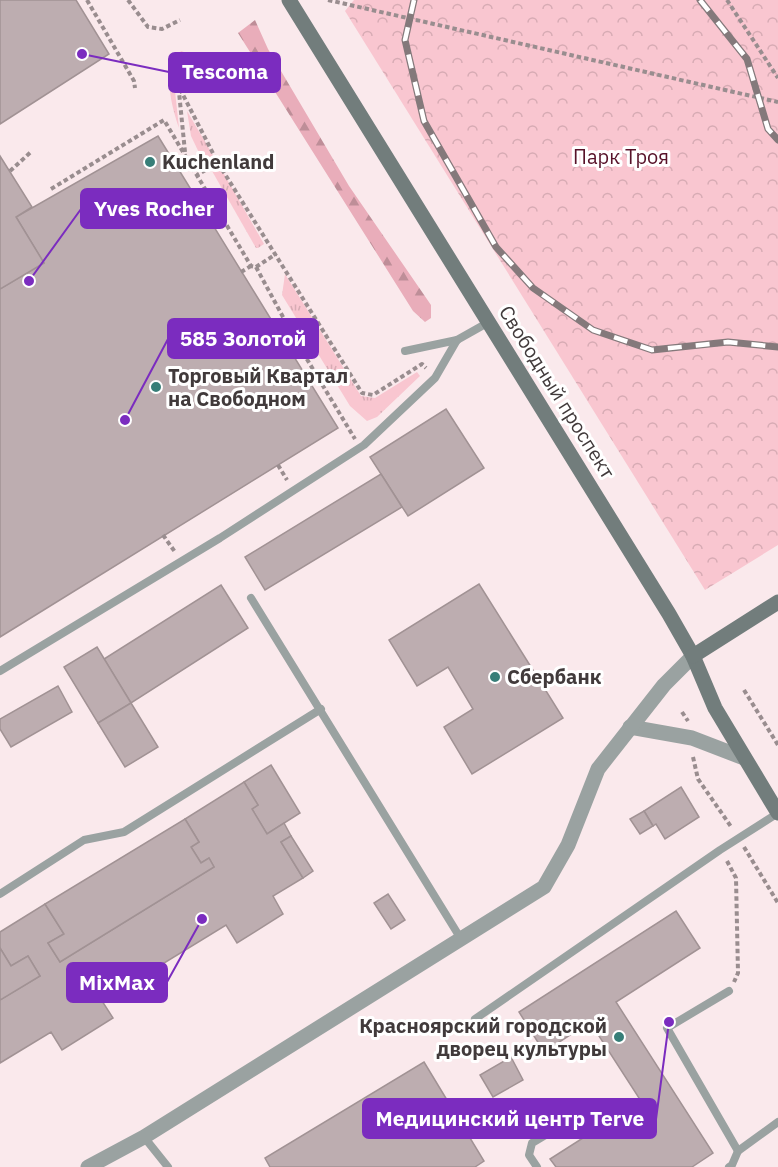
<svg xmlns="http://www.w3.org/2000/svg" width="778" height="1167" viewBox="0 0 778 1167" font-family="'IBM Plex Sans',sans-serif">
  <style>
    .grass { fill: url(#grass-tufts) }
    .forest { fill: url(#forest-firs) }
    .park { fill: url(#park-crowns) }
    .building { fill: #bdadb0; stroke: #a19294; stroke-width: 1.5 }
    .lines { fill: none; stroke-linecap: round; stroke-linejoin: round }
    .path { stroke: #998d8f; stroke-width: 4; stroke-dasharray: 4.5 3; stroke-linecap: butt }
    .service { stroke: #9aa2a1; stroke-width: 8 }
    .tertiary { stroke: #9aa2a1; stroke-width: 15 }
    .secondary { stroke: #727d7c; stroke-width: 15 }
    .rail-casing { stroke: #84797b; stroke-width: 7 }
    .rail { stroke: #fff; stroke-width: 4.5; stroke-dasharray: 14; stroke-linecap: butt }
    .poi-dot { fill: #377e78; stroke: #fff; stroke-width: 2 }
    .labels { text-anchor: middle; stroke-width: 6; stroke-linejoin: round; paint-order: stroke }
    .park-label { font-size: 20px; fill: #571229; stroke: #fff }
    .poi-label { font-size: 20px; font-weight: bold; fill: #413a3b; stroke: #fff; text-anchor: start }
    .street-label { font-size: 20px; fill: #413a3b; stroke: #fff }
    .leader { fill: none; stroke: #7b2cbf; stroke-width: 2 }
    .callout-dot { fill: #7b2cbf; stroke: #fff; stroke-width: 2 }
    .callout { fill: #7b2cbf; stroke: #7b2cbf; stroke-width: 2 }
    .callout-label { font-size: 21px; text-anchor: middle; font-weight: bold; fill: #fff }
  </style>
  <defs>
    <pattern id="grass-tufts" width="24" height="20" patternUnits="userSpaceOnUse" patternTransform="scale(1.5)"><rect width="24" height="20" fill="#f9c6d0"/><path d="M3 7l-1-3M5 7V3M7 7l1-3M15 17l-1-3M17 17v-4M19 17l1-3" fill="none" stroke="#d7abb4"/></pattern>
    <pattern id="forest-firs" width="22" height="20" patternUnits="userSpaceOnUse" patternTransform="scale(1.5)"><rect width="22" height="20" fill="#e9adba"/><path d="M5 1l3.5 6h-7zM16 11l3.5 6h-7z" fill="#be8e98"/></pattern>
    <pattern id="park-crowns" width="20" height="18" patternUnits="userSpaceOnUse" patternTransform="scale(1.5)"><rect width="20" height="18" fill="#f9c6d0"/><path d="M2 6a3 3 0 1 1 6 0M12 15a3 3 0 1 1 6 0" fill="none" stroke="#d7abb4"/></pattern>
  </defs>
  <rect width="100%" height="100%" fill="#fae9ec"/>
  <g class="grass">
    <path d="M181,51L184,52L175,91L179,128C171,104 162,72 181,51Z"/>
    <path d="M187,111L214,157L203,161L191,136Z"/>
    <path d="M220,167L264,244L258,248H256L212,171Z"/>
    <path d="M285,274L361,396L375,398L417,372L420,376L377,417L367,421L350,406L282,295Z"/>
  </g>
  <path class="forest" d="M255,20L268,49L349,186L431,305V318L425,322L413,311L238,33Z"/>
  <path class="park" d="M354,0H778V545L705,590L345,11Z"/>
  <g class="building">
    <path d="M0,0H76L109,54L0,124Z"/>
    <path d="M158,136L338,428L0,637V289L44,263L16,217Z"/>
    <path d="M0,156L32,207L16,217L44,263L0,289Z"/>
    <path d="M446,409L484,468L408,516L370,457Z"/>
    <path d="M381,474L402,507L265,590L245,557Z"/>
    <path d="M479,584L563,718L472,774L444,727L473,709L448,667L417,686L389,640Z"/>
    <path d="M221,585L248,628L131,703L104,659Z"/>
    <path d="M97,647L131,703L98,723L64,667Z"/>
    <path d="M58,686L72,712L11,747L0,729V719Z"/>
    <path d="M131,703L158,747L125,767L98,723Z"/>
    <path d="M271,765L300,813L267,834L252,809L258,805L244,782Z"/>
    <path d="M244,782L258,805L252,809L267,834L284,823L291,836L281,842L303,878L273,896L283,914L237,943L226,925L102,1001L113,1018L62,1050L51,1032L0,1063V1000L40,976L28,956L11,966L0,948V932L45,904L64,934L48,943L60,962L214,867L209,858L201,863L191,847L199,842L185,819Z"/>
    <path d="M681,787L699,817L665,839L656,824L653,826L644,811Z"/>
    <path d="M644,811L653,826L640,834L630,819Z"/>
    <path d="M185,819L199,842L191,847L201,863L209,858L214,867L60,962L48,943L64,934L45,904Z"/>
    <path d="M291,836L313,871L303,878L281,842Z"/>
    <path d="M388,894L405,920L391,929L374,903Z"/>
    <path d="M676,911L700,948L616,1002L713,1153L692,1167H556L550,1159L641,1101L590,1022L544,1052L519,1012Z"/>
    <path d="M0,948L11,966L28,956L40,976L0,1000Z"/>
    <path d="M511,1057L523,1080L493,1097L480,1075Z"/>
    <path d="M424,1062L484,1161L475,1167H270L265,1158Z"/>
  </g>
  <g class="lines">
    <g class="path">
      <path d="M87,0L134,81L135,88"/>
      <path d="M128,0L148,27L162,29L180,20"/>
      <path d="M328,0L778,102"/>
      <path d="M727,0L778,78"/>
      <path d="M180,89L218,163L197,175"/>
      <path d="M185,152L179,92L187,54"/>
      <path d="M218,163L362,393L373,395L422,364L426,368"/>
      <path d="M10,171L32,151"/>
      <path d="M51,189L164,120L251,266L256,267L296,341L355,439"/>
      <path d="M256,267L276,254"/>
      <path d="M241,272L251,266"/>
      <path d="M287,345L296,341"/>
      <path d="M278,465L287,480"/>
      <path d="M163,535L175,552"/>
      <path d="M744,690L778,745"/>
      <path d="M682,712L688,721"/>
      <path d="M693,757L698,779L732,828"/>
      <path d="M744,847L778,903"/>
      <path d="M727,861L736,878L738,973L734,982"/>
    </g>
    <g class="service">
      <path d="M405,351L457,340"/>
      <path d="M251,598L461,939"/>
      <path d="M0,671L220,538L364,445L435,378L457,340L489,322"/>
      <path d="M0,894L84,840L124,832L321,709"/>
      <path d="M729,991L667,1028L738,1151"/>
      <path d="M475,1019L720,850L778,813"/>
      <path d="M144,1137L168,1167"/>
      <path d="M537,1167L529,1155L532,1143L584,1112"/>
      <path d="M729,1167L732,1165L738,1151L778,1122"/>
    </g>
    <g class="tertiary">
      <path d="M630,727L692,738L744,758"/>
      <path d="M88,1167L144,1137L544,887L568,845L598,769L664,685L693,656"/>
    </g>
    <g class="secondary">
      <path d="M289,0L669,614L693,656L715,708L778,813"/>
      <path d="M693,656L778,602"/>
    </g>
    <g class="rail-casing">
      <g id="rail">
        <path d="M414,0L405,40L424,121L496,247L533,288L593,330L652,350L728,342L778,347"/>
        <path d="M700,0L747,59L768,129L778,140"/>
      </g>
    </g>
    <use href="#rail" class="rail"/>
  </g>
  <g class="poi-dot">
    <circle cx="150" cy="162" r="6"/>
    <circle cx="156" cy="387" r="6"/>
    <circle cx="495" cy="677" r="6"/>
    <circle cx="619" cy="1037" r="6"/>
  </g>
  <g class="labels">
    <g class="park-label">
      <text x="621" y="164">Парк Троя</text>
    </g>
    <g class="poi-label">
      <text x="162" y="169">Kuchenland</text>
      <text x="168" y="383">Торговый Квартал<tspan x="168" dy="23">на Свободном</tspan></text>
      <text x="507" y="684">Сбербанк</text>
      <text x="607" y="1033" text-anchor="end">Красноярский городской<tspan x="607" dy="23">дворец культуры</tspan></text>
    </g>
    <g class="street-label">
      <text transform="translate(557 392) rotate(58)" y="7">Свободный проспект</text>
    </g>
  </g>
  <path class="leader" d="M82 54L169 72M29 281L81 209M125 420L168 339M202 919L167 982M669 1022L656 1119"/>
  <g class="callout-dot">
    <circle cx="82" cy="54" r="6"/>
    <circle cx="29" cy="281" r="6"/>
    <circle cx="125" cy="420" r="6"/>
    <circle cx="202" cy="919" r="6"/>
    <circle cx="669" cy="1022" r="6"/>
  </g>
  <g class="callout">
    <rect x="169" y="53" width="111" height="39" rx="6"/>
    <rect x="81" y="189" width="145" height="39" rx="6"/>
    <rect x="168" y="319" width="150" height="39" rx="6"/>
    <rect x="67" y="963" width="100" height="39" rx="6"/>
    <rect x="363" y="1099" width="293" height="39" rx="6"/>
  </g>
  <g class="callout-label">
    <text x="225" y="79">Tescoma</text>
    <text x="154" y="216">Yves Rocher</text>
    <text x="243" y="346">585 Золотой</text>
    <text x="117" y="990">MixMax</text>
    <text x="510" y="1126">Медицинский центр Terve</text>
  </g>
</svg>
